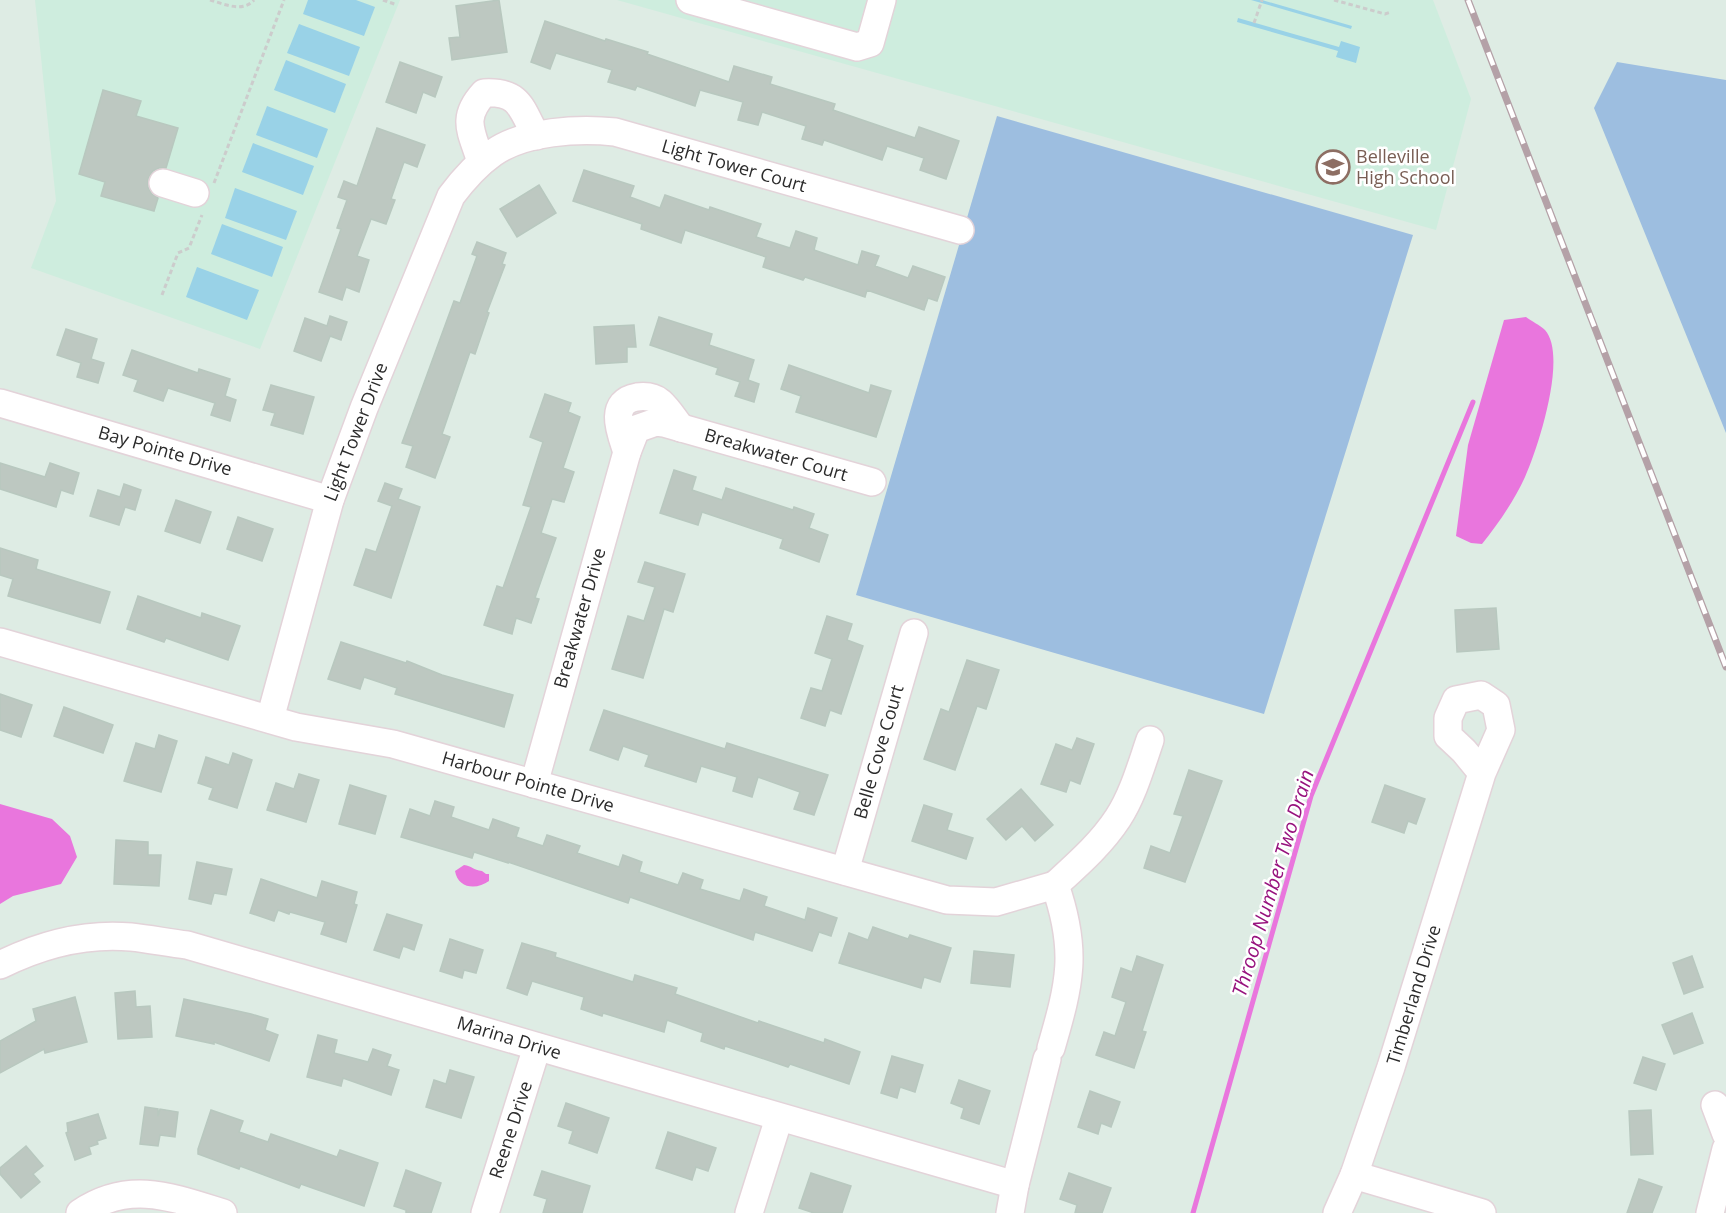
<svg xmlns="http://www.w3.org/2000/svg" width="1726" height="1213" viewBox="0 0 1726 1213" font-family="'Open Sans',sans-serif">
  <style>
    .education { fill: #ceedde }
    .green { fill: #9dbee0 }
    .pitch { fill: #99d2e7 }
    .water { fill: #e976dd }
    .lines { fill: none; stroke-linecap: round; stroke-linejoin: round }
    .stream { stroke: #e976dd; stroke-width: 5 }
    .building { fill: #bdc8c1; stroke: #b8c8bf; stroke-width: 1.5 }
    .minor-casing { stroke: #e3d3d9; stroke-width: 30 }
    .path { stroke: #ccc; stroke-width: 3; stroke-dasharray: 4.5 3; stroke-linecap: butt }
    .minor { stroke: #fff; stroke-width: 27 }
    .rail-casing { stroke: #b4a1a7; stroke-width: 7 }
    .rail { stroke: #fff; stroke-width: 4.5; stroke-dasharray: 14; stroke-linecap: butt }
    .labels { text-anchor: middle; stroke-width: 5; stroke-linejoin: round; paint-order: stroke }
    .education-label { font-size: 18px; fill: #785e54; stroke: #fff; text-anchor: start }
    .street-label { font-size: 18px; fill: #2b2b2b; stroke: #fff }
    .water-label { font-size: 20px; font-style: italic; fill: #97137e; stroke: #fff }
  </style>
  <rect width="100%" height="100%" fill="#deece4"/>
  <g class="education">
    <path d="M35,0H400L260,349L31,268L56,201Z"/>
    <path d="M617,0H1433L1471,99L1436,230Z"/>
  </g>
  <g class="green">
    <path d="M1617,62L1726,80V433L1594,108Z"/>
    <path d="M997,116L1413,235L1264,714L856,595Z"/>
  </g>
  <g class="pitch">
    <path d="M308,0H356L375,7L364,36L303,14Z"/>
    <path d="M1251,0H1262L1352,26L1351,29Z"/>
    <path d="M1238,18L1339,47L1341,41L1360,47L1356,63L1336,57L1338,51L1237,22Z"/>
    <path d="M299,24L360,47L349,76L287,53Z"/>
    <path d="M286,60L346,84L335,113L274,90Z"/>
    <path d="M267,106L328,129L317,158L256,135Z"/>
    <path d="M253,143L314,166L303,195L242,172Z"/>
    <path d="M235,188L297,211L286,240L225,218Z"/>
    <path d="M222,224L283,247L272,277L211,254Z"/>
    <path d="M197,267L259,290L247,320L186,297Z"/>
  </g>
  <g class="water">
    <path d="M1526,317C1531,321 1540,325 1545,330C1568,356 1538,448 1525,477C1514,501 1498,524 1482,544L1471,543L1456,536L1468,445L1504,320Z"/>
    <path d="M0,804L52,819L70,836L77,857L61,884L13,896L0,904Z"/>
    <path d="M464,865C472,866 473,870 482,871L486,874H489V881C477,890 458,889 455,871Z"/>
  </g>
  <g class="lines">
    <path class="stream" d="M1193,1213L1311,796L1473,402"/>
  </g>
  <g class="building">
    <path d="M499,0L507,52L452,60L449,38L460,37L456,6Z"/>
    <path d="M545,21L605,41L606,39L648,52L647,54L729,82L734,66L772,77L770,84L835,104L833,110L915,138L919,127L959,141L946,179L920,170L924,158L887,146L882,160L824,140L822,145L802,139L806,126L762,112L758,125L738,120L743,102L700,90L695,106L637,86L635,90L608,82L612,70L556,53L550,69L531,62Z"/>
    <path d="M400,62L442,77L435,97L423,92L416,113L386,102Z"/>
    <path d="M103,90L141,101L136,116L178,128L166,168H159L153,171L148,179V187L152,194L158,198L154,211L101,196L105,182L79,174Z"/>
    <path d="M377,128L425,145L417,167L404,162L391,199L395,200L386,224L371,219L357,256L369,260L359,292L346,287L342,300L319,292L341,229L337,228L347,200L338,197L344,181L357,186Z"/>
    <path d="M584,170L634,186L630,197L660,208L665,195L709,210L710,207L761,224L756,237L790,248L796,231L817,238L814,250L858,265L862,251L879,256L875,266L908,278L913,266L945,277L937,301L928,298L924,310L867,290L865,297L805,277L803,280L763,267L766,257L685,230L681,243L641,229L642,224L573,201Z"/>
    <path d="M539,185L556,213L517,237L500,209Z"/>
    <path d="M477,242L506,253L502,264L505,265L487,312L489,313L475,354L470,352L442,434L450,437L435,478L406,467L413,446L402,443L454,301L460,303L477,256L472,254Z"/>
    <path d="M330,316L347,322L341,340L330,336L321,361L294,351L305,318L327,326Z"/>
    <path d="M659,317L712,334L709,345L754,360L748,380L759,384L754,402L735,396L740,382L716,374L718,368L650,345Z"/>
    <path d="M634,325L636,347H627V362L596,364L594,327Z"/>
    <path d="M66,329L97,339L91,359L104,363L98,383L77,377L81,363L57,355Z"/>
    <path d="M132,350L198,373L199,369L230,379L225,396L236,400L230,421L211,415L215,403L168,388L163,401L134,391L138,380L123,375Z"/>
    <path d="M789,365L869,393L871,385L891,391L876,437L796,412L801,396L781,389Z"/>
    <path d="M271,385L314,397L303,434L271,425L275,413L263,410Z"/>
    <path d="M545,394L571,403L568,412L580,417L563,468L574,472L564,502L552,499L541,533L556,538L535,598L539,599L531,623L516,618L512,634L484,625L497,586L503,588L531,507L523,505L543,442L530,437Z"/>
    <path d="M0,463L45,477L50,463L79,473L73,494L61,490L56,507L0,489Z"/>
    <path d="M674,470L696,477L692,490L722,500L726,488L793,510L794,507L814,514L809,528L828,535L819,562L780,548L783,539L702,512L698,525L660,513Z"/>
    <path d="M385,483L402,489L398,499L420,507L391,598L354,585L366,549L376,552L392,506L378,501Z"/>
    <path d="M124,484L141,490L135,510L125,507L119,525L90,516L98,490L120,497Z"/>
    <path d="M176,500L211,512L200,543L165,531Z"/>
    <path d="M238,517L273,529L262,561L227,549Z"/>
    <path d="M0,548L38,560L36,569L110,592L100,623L8,596L13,579L0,575Z"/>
    <path d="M645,562L685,574L673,612L664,609L643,678L612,669L628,616L644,621L655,587L638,582Z"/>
    <path d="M138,596L201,618L202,613L240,626L228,660L166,638L164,642L127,629Z"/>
    <path d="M1496,608L1499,649L1457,652L1455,610Z"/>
    <path d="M827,616L852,624L847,640L863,646L841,714L830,710L825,726L801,718L811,688L822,691L832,659L815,653Z"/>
    <path d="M341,642L406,663L407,661L442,675L513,695L504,727L395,694L397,688L364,677L360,689L328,679Z"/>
    <path d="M967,660L999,670L986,709L977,706L955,770L924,759L941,709L949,712Z"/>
    <path d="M0,694L32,705L21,737L0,730Z"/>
    <path d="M64,707L113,725L103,753L54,736Z"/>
    <path d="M604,710L725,749L727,743L828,775L814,815L794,809L800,792L758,777L752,797L733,791L737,777L701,766L696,782L645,766L649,755L623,746L618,760L590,750Z"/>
    <path d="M159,735L177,741L161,792L124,781L136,743L155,749Z"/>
    <path d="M1077,738L1094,744L1080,784L1070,780L1066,792L1041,784L1056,744L1072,750Z"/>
    <path d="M233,753L252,760L237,808L209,799L213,788L198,783L206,757L229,765Z"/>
    <path d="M1189,770L1222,781L1185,882L1144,868L1151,846L1170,853L1183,816L1174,814Z"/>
    <path d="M299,774L319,780L306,822L267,810L276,783L294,789Z"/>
    <path d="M350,785L386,796L375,834L339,824Z"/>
    <path d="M1385,785L1425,799L1416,824L1408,821L1404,833L1372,822Z"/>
    <path d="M1021,789L1053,825L1035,841L1022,826L1006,840L987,819Z"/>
    <path d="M435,801L454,807L451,817L489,830L493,819L519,828L516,837L543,846L547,835L580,846L577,853L619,867L623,855L642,862L639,872L678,885L683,873L703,880L700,889L740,901L744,889L767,897L764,906L805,920L808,908L837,918L831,936L819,932L812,951L755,932L753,940L630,897L628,903L508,862V863L474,852L472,858L401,837L410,809L430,816Z"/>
    <path d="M924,805L952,814L947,830L973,838L966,859L912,841Z"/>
    <path d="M116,840L148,842V855H161L159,886L114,884Z"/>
    <path d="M197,862L232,869L226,895L214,893L211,904L189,899Z"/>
    <path d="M261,879L317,898L322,881L357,892L354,904L357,905L346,942L321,934L325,922L290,912L289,914L278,910L274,921L250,913Z"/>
    <path d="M387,914L422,925L414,950L403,946L399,958L374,950Z"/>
    <path d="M873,927L908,939L910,935L951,948L940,982L924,977L921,988L839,963L849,933L868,940Z"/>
    <path d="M450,939L483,950L476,973L464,970L462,978L440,971Z"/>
    <path d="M522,943L556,953L555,957L633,982L635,975L677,988L675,994L758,1023L759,1021L824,1043L825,1039L860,1052L849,1084L790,1064L788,1067L725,1046L724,1049L701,1041L703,1033L667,1020L664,1032L603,1013L602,1016L581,1009L584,997L532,981L527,995L507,988Z"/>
    <path d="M974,951L1014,955L1010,987L971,983Z"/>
    <path d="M1137,956L1163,965L1142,1031L1146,1032L1134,1068L1096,1055L1104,1032L1115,1036L1126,1002L1112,997L1121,968L1132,972Z"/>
    <path d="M1692,956L1703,987L1684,994L1673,963Z"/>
    <path d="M135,991L136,1007L150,1006L152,1037L118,1039L115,993Z"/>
    <path d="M75,997L87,1042L45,1053L44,1049L0,1073V1041L36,1021L33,1009Z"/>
    <path d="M184,999L251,1014L268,1019L265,1030L278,1035L269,1061L214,1042V1044L176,1036Z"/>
    <path d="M1692,1013L1703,1043L1674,1054L1662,1025Z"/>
    <path d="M318,1035L337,1040L334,1053L368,1062L373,1049L391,1055L387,1066L399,1070L391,1095L343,1078L341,1086L307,1077Z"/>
    <path d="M892,1056L923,1065L915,1092L900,1087L897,1098L881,1093Z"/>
    <path d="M1643,1057L1665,1064L1656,1090L1634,1083Z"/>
    <path d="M450,1070L474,1077L461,1118L426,1107L434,1080L446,1084Z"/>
    <path d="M959,1080L990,1091L979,1124L961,1118L964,1108L951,1103Z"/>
    <path d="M1090,1091L1120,1102L1111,1127L1101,1123L1098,1134L1078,1127Z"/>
    <path d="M566,1103L609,1118L597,1153L569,1143L573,1131L558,1126Z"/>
    <path d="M145,1107L158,1109V1116L160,1109L178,1112L175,1137L160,1135L158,1146L140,1144Z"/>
    <path d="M211,1110L243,1121L239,1132L268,1142L271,1134L337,1157L340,1150L378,1163L364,1206L301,1184L299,1188L240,1166L239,1169L198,1154V1149Z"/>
    <path d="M1651,1110L1653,1154L1631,1155L1629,1111Z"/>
    <path d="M98,1114L106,1138L97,1141L98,1144L89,1147L91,1154L75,1160L66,1133L68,1132L67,1123Z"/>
    <path d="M668,1132L716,1148L708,1171L696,1167L692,1180L656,1168Z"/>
    <path d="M26,1146L43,1166L33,1174L40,1182L21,1198L0,1174V1168Z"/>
    <path d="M406,1170L441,1183L431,1213H406V1210L394,1206Z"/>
    <path d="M542,1171L590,1186L582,1213H543L547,1199L534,1195Z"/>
    <path d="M811,1173L851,1186L842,1213H814L799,1208Z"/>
    <path d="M1069,1173L1111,1188L1102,1213H1075L1077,1205L1060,1199Z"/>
    <path d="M1639,1179L1662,1187L1652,1213H1627Z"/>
  </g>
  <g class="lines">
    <g class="minor-casing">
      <g id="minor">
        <path d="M690,0L857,47L870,43L882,0"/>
        <path d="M481,162C472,132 460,119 484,93C520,91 521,108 536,136"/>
        <path d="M163,183L195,193"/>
        <path d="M0,403L330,500"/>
        <path d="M627,452C621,434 607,402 637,397C645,396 654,397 660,402C668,409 674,419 681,428"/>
        <path d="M0,642L296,727L393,744L947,900L996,902L1055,885"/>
        <path d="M270,719L330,500L364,408L451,196C463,180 476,165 493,153C524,131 579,128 615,132L960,230"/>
        <path d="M534,784L627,452L636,429L656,422L664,423L872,482"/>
        <path d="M845,871L914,633"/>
        <path d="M0,965C40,945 86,933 131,937C150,939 169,943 187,945L1015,1185"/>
        <path d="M1051,1048C1070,983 1078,951 1055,885C1078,864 1101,844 1118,818C1133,795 1141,766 1150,740"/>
        <path d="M1715,1105L1726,1134"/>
        <path d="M1354,1175L1482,1213"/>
        <path d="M80,1213C129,1180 172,1197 223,1213"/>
        <path d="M485,1213L537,1047"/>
        <path d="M749,1213L779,1118"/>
        <path d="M1010,1213L1015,1185L1047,1059"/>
        <path d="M1337,1213L1354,1175L1391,1067L1482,773L1501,730L1496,705L1481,695L1456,700L1448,718V736L1464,751L1482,773"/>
        <path d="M1710,1213L1726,1149"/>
      </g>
    </g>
    <g class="path">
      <path d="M210,0C224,4 243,13 254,0"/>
      <path d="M383,0L397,5"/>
      <path d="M1334,0L1385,14L1391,12"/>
      <path d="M1254,23L1262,0"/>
      <path d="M214,183L284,0"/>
      <path d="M162,295L178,253L189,248L202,215"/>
    </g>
    <use href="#minor" class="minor"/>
    <g class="rail-casing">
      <path id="rail" d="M1468,0L1726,667"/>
    </g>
    <use href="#rail" class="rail"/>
  </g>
  <defs>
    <g id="school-ring" transform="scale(1.725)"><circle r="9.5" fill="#fff" stroke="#8d6e63" stroke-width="1.5"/><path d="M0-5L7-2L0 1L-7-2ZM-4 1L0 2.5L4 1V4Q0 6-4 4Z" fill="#8d6e63"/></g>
  </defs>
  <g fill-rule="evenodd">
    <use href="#school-ring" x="1333" y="167"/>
  </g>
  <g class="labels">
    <g class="education-label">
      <text x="1356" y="163">Belleville<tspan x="1356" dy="21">High School</tspan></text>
    </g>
    <g class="street-label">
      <text transform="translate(734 166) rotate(16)" y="6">Light Tower Court</text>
      <text transform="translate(356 432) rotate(-69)" y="6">Light Tower Drive</text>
      <text transform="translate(165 451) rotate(16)" y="6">Bay Pointe Drive</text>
      <text transform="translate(776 455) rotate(16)" y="6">Breakwater Court</text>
      <text transform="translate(580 618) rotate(-74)" y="6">Breakwater Drive</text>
      <text transform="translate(879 752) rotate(-74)" y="6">Belle Cove Court</text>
      <text transform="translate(528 782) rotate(16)" y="6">Harbour Pointe Drive</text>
      <text transform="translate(1414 995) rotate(-73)" y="6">Timberland Drive</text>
      <text transform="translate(509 1038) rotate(17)" y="6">Marina Drive</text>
      <text transform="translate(511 1130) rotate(-72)" y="6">Reene Drive</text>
    </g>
    <g class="water-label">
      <text transform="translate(1273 883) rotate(-73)" y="7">Throop Number Two Drain</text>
    </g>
  </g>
</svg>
